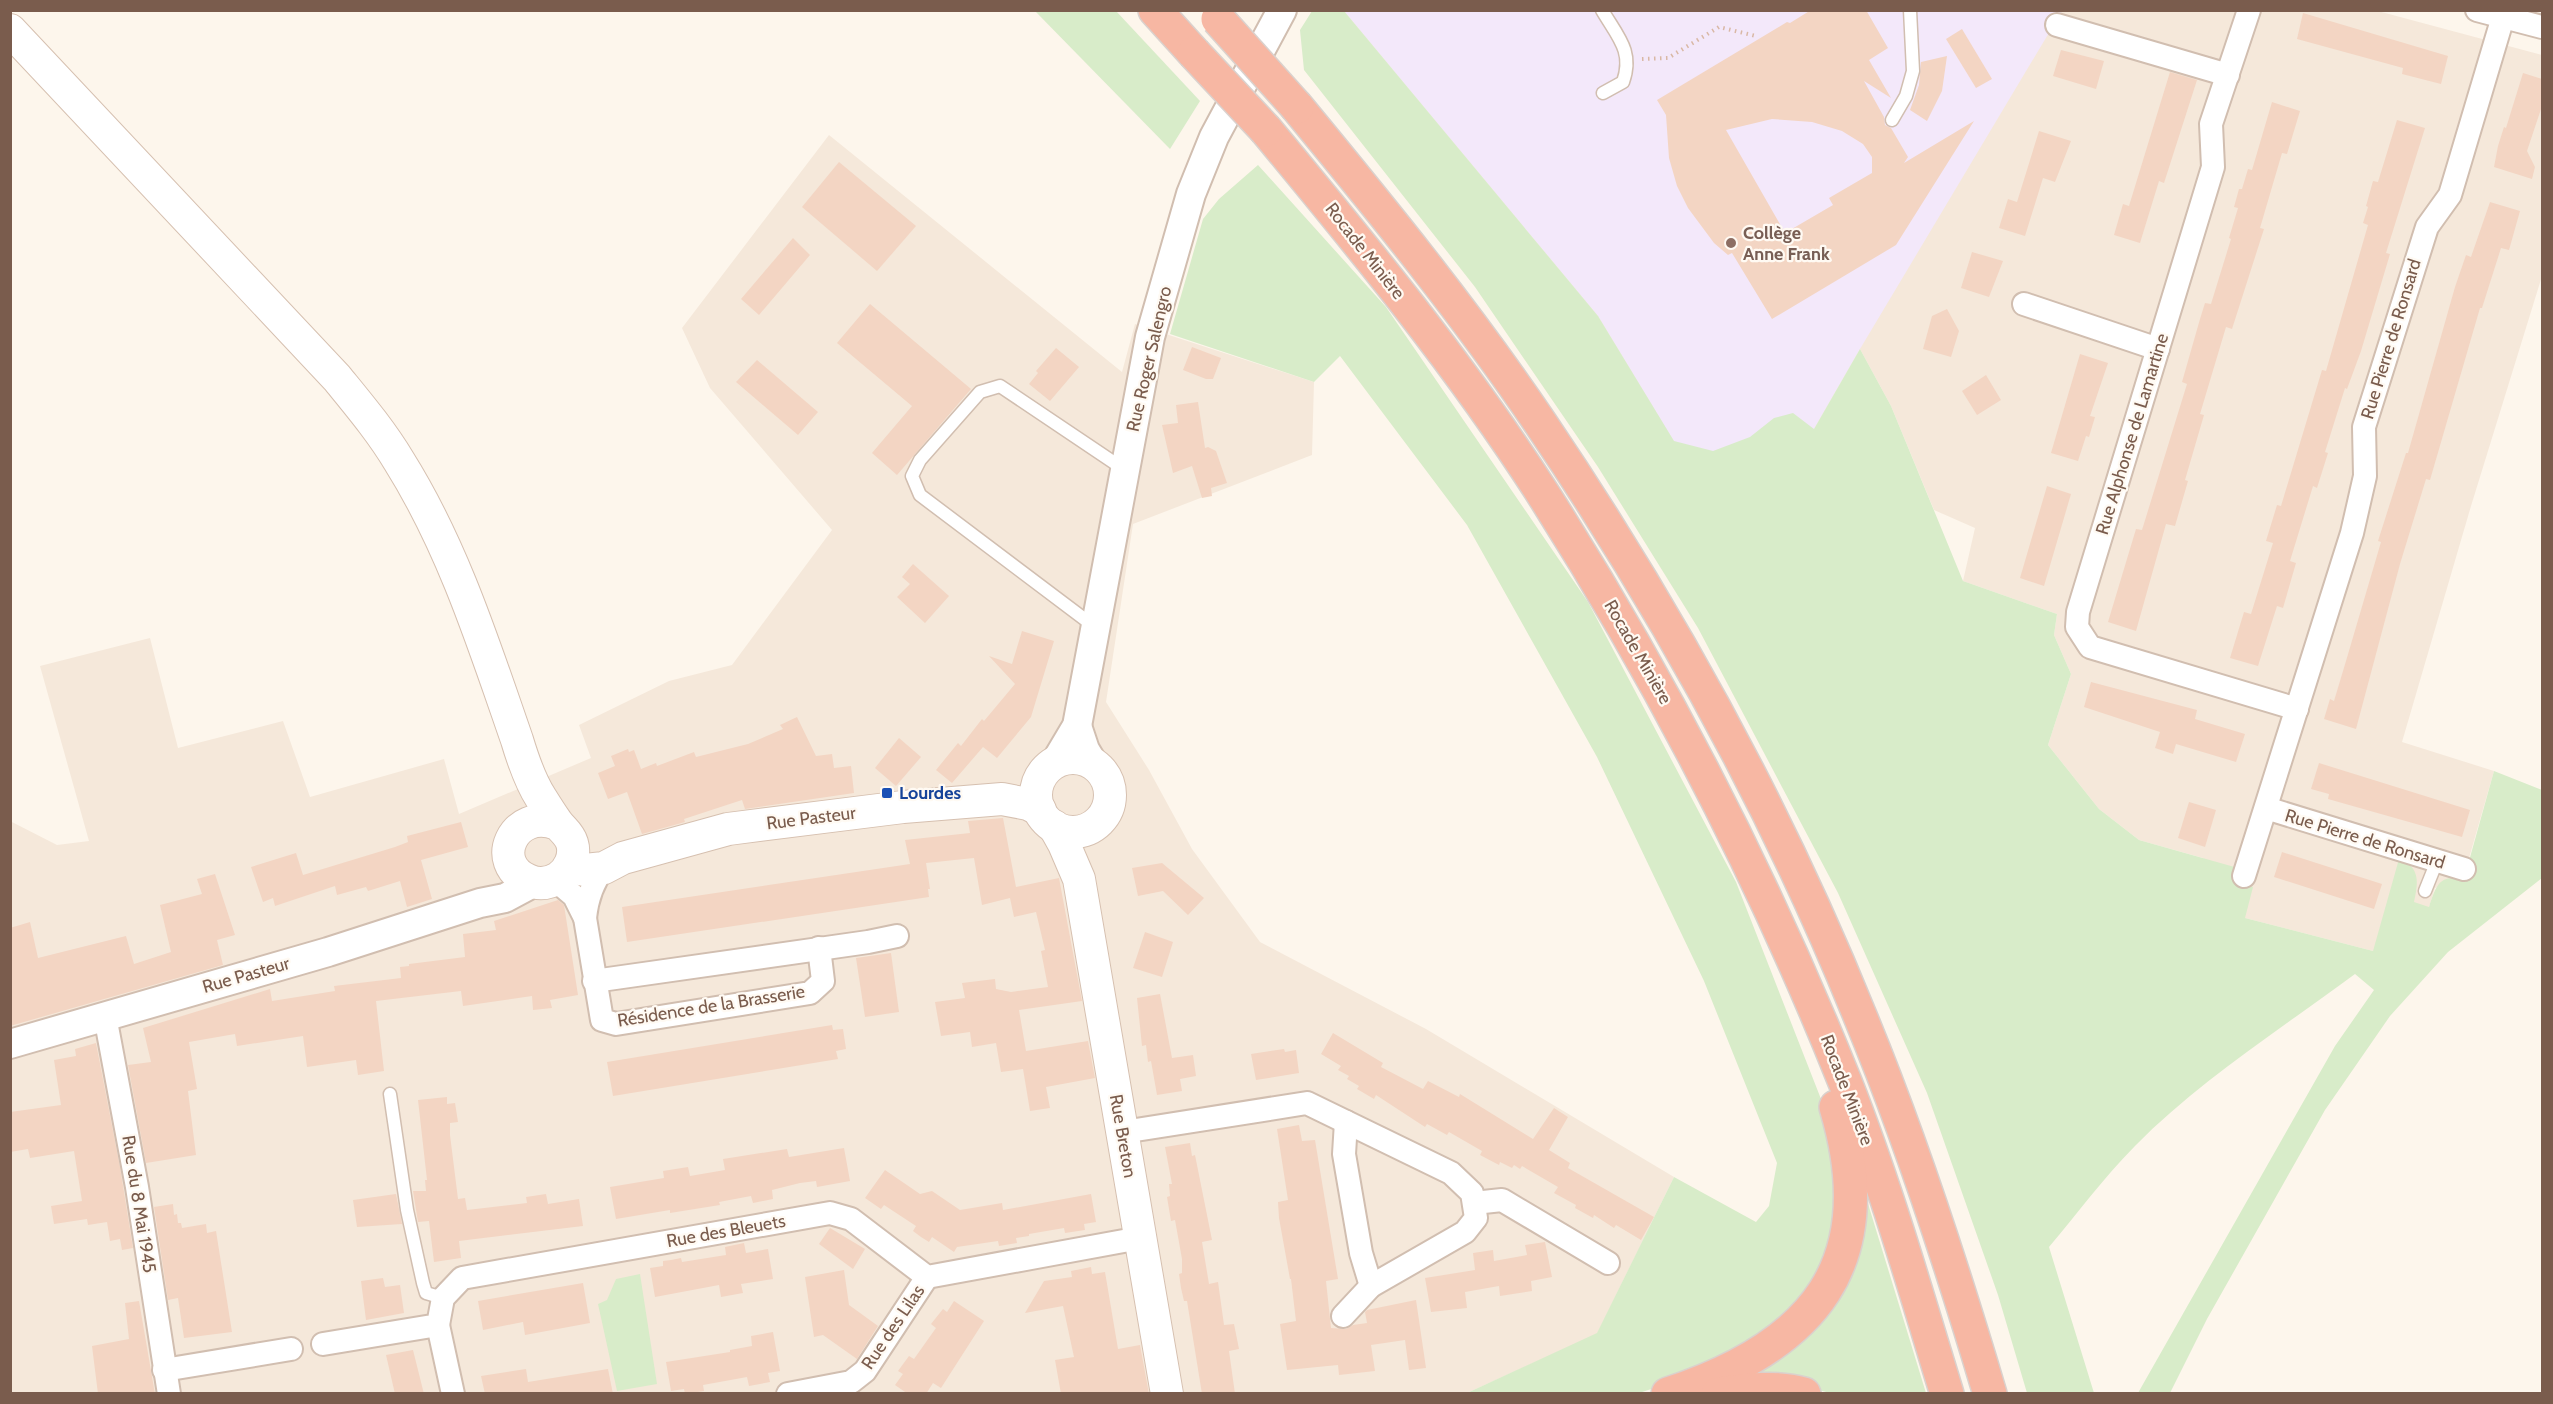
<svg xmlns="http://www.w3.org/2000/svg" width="2553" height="1404" viewBox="0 0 2553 1404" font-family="Cabin,sans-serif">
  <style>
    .residential { fill: #f5e8da }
    .education { fill: #f3e8fa }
    .green { fill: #d8ecc9 }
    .building { fill: #f3d5c3; fill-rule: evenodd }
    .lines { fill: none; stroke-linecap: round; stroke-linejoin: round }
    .service-casing { stroke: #d1beb0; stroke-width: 15 }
    .minor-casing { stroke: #d1beb0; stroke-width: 26 }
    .tertiary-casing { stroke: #d1beb0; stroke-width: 32 }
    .secondary-casing { stroke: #d6c0b0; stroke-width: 34 }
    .motorway-casing { stroke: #dad1cd; stroke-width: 36 }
    .path { stroke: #d9b8a5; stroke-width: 4; stroke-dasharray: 1.5 4.5; stroke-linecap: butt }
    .service { stroke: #fff; stroke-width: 12 }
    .minor { stroke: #fff; stroke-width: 22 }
    .tertiary { stroke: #fff; stroke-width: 28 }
    .secondary { stroke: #fff; stroke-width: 32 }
    .motorway { stroke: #f7b7a3; stroke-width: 33 }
    .motorway-bridge-casing { stroke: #dad1cd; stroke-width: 36; stroke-linecap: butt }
    .motorway-bridge { stroke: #f7b7a3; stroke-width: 33 }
    .education-dot { fill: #8d6e63; stroke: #fffaf3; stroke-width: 2 }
    .transit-dot { fill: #1a4fb4; stroke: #fffaf3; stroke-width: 2 }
    .labels { text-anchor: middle; stroke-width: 4.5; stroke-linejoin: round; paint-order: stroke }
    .education-label { font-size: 18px; font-weight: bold; fill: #785e54; stroke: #fffaf3; text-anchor: start }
    .street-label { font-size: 18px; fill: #7a5c4d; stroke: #fffaf3 }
    .transit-label { font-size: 18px; font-weight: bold; fill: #164399; stroke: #fffaf3; text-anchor: start }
  </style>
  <rect width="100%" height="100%" fill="#fdf6ec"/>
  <g class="residential">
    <path d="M2374,10L2542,55V276L2471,506L2402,742L2494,771L2463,879L2435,888L2429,907L2373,951L2245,918L2203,858L2139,840L2099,809L2048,745L2071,674L2054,635L2057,614L1963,581L1975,528L1934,510L1891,406L1860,349L1742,554L1598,316L1344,11Z"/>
    <path d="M829,135L1122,372L1135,324L1314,382L1312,455L1133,524L1106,702L1149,770L1192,849L1260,942L1426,1029L1674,1177L1597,1334L1467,1393H11L10,821L57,845L89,841L40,666L150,638L178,748L283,721L310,797L444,759L459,814L591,758L579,725L669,681L732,665L832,530L710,388L682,328Z"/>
  </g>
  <path class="education" d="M1344,11H2062L1860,349L1742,554L1598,316Z"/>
  <g class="green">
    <path d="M1035,11H1116L1200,101L1170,149Z"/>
    <path d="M1312,11H1344L1598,316L1674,441L1713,451L1750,437L1774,418L1793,413L1814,429L1860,349L1891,406L1963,581L2057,614L2054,635L2071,674L2048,745L2099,809L2139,840L2238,868L2235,881L2253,887L2245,918L2373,951L2399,859C2421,867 2418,883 2414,902L2429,907C2436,886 2439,874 2464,879L2494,771L2542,790V878L2448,952L2390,1016L2325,1110L2207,1319L2170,1393H2138L2335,1046L2374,990L2355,974C2281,1029 2200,1080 2135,1146C2104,1177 2077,1214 2049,1247L2094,1393H2027L1998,1295L1927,1093L1838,893L1698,628L1598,467L1475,287L1304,70L1300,30Z"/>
    <path d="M1258,165L1386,307L1588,602L1736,882L1830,1122L1842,1214L1822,1284L1765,1338L1685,1378L1639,1393H1467L1597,1333L1674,1177L1756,1222L1769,1206L1777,1163L1704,981L1597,757L1467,525L1340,356L1314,382L1170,334L1203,219L1219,199Z"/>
    <path d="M1862,1184L1926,1393H1830L1796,1384L1752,1383L1746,1369L1798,1336Z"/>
    <path d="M640,1274L657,1384L617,1391L598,1304L607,1300L616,1279Z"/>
  </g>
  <g class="building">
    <path d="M1811,10H1866L1888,48L1869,60L1891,98L1864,81L1884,117L1885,125L1891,128L1908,157L1904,163L1974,121L1896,245L1772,319L1732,253L1728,255L1714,243L1688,208L1677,186L1669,158L1666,115L1657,100L1787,22L1790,23ZM1772,119L1812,122L1842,131L1863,144L1872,157V173L1829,198L1833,205L1785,233L1726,130Z"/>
    <path d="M2303,13L2448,56L2441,84L2402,74L2403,68L2297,39Z"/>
    <path d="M1962,29L1992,79L1976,88L1946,39Z"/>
    <path d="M2061,50L2104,61L2096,89L2053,76Z"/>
    <path d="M1947,56L1942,91L1927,121L1910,110L1919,85L1921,62Z"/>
    <path d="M2170,72L2197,80L2164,183L2159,181L2140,243L2114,235L2123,204L2129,206Z"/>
    <path d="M2523,73L2542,79V106L2527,151L2535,167L2532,179L2494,167L2498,146L2504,127L2506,128Z"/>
    <path d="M2272,102L2300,111L2287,154L2282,153L2260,228L2264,229L2232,329L2226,327L2200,414L2204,415L2185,480L2188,481L2175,526L2166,524L2136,631L2108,622L2136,529L2142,530L2187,384L2182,382L2200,319L2205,303L2211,304L2231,239L2229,238L2238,208L2234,207L2239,189H2242L2248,169L2252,170Z"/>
    <path d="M2397,120L2425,128L2386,253L2390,254L2361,351L2347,389L2345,388L2325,452L2328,453L2317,488L2313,486L2290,561L2296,563L2283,608L2277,606L2258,666L2230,658L2244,612L2251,614L2273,543L2266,541L2277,505L2281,506L2322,370L2326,371L2368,225L2363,223L2368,207L2366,206L2373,181L2378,182Z"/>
    <path d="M2039,131L2071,141L2055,182L2043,178L2025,236L1999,228L2008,199L2017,202Z"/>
    <path d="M839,162L916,226L877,271L802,207Z"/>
    <path d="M2490,202L2520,211L2509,250L2501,248L2482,308H2480L2430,480L2426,479L2400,564L2356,729L2324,719L2330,699L2334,701L2346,661L2381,542L2378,541L2406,453H2408L2455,287L2466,255L2471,257Z"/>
    <path d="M793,238L810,255L759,315L741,299Z"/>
    <path d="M1972,252L2003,261L1989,297L1961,288Z"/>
    <path d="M870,304L971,389L897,475L872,453L912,406L837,343Z"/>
    <path d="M1947,309L1959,331L1951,357L1923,349L1932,316Z"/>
    <path d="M1192,347L1221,358L1213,379H1206L1183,370Z"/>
    <path d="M1056,348L1079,367L1050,401L1029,384L1038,373L1036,371Z"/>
    <path d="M2080,354L2108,363L2090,416L2095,417L2089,437L2086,436L2078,461L2051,453Z"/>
    <path d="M757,360L818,412L798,435L736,382Z"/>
    <path d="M1986,375L2001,400L1977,415L1962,391Z"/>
    <path d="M1198,402L1205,448L1208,447L1216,451L1227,483L1211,488L1212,496L1202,498L1192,466L1173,473L1162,425L1178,423L1176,405Z"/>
    <path d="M2047,486L2071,494L2044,586L2020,578Z"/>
    <path d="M913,564L949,596L925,623L897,597L910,584L902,577Z"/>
    <path d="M1022,631L1054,641L1031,717L997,758L983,747L952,783L936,770L958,743L961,746L982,719L984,721L1015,684L989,656L1012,664Z"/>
    <path d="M2091,682L2197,710L2195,719L2245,734L2236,762L2176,744L2173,754L2155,748L2160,732L2084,707Z"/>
    <path d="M797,717L816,756L832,754L834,768L851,766L854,793L745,809L742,800L684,819L685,822L642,834L627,792L608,799L598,773L615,766L611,756L628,749L629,752L634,750L641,769L656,763L657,766L694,752L696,757L748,744L783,729L780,725Z"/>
    <path d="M899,738L921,757L896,786L875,768Z"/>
    <path d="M2319,763L2470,810L2462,837L2328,799L2329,794L2311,789Z"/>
    <path d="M2189,802L2216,810L2205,847L2178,838Z"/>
    <path d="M1003,818L1016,887L1059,878L1082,1001L1019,1010L1026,1051L1088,1041L1095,1078L1046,1087L1050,1108L1030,1111L1023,1069L1001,1072L996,1043L972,1047L970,1032L941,1036L935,1002L965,998L962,983L995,979L996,989L1011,992L1048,987L1041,951L1045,950L1036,912L1014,917L1010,898L982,905L974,858L926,863L930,889H928L929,897L627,942L622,907L910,864L905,840L970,833L968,821Z"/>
    <path d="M461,822L468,847L421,860L432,899L407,907L400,881L368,891L366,887L337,895L335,886L275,906L273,898L263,902L251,867L296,853L303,875L395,847L408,842L407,836Z"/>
    <path d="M2282,852L2382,884L2374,909L2274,877Z"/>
    <path d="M1162,863L1204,898L1188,915L1163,891L1138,896L1132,868Z"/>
    <path d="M215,874L235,935L217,940L223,965L10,1026V928L30,922L38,958L126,936L134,964L171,952L160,905L202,894L197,879Z"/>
    <path d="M558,900L564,905L578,995L550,1000L552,1008L533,1010L532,996L463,1006L461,991L376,1001L384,1071L358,1075L356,1060L307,1067L303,1036L237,1046L235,1034L189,1042L197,1089L188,1091L196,1155L146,1163L128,1065L151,1062L143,1028L270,989L272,1001L335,991L334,986L401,978L400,967L409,966V964L465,957L463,934L496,930L494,921Z"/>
    <path d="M1145,932L1173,942L1162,977L1133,968Z"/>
    <path d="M891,953L899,1012L865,1017L856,958Z"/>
    <path d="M1160,994L1172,1058L1193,1055L1196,1076L1180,1079L1182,1091L1157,1095L1151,1061L1148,1062L1146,1045L1142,1046L1137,998Z"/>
    <path d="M832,1025L833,1030L843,1029L846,1049L836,1051L838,1059L613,1096L607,1062Z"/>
    <path d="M1333,1033L1383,1063L1381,1067L1423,1089L1428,1081L1459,1097L1460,1094L1533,1139L1554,1108L1568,1117L1549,1150L1570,1163L1568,1168L1654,1217L1641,1240L1616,1225L1614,1228L1594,1215L1593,1218L1575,1208L1576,1205L1554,1193L1558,1187L1522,1166L1520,1169L1514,1165L1512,1168L1500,1162L1499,1165L1480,1155L1482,1151L1449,1132L1447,1135L1427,1124L1425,1127L1376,1095L1374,1099L1357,1089L1359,1086L1347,1079L1349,1076L1338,1070L1341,1066L1321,1054Z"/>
    <path d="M96,1043L120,1167L133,1248L122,1250L120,1239L110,1241L107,1222L88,1225L87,1219L54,1224L51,1206L82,1201L74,1151L30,1158L28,1149L10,1152V1112L61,1105L54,1060L76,1056L75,1049Z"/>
    <path d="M1284,1049L1285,1052L1296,1050L1299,1073L1256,1080L1251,1054Z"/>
    <path d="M447,1097V1104L455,1103L458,1122L450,1123V1135L458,1199L465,1198L467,1210L527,1203L526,1197L546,1194L548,1204L579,1199L583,1226L459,1241L461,1258L434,1262L429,1221L418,1222L413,1191H426L425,1180H427L418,1100Z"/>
    <path d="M1299,1125L1302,1141L1315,1140L1338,1279L1326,1281L1331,1328L1346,1329L1353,1325L1367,1323L1365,1312L1367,1310L1416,1300L1426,1368L1409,1370L1405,1340L1371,1345L1375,1371L1339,1375L1338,1365L1287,1370L1280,1324L1296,1321L1291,1279H1290L1279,1218L1278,1202L1288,1200L1277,1129Z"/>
    <path d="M1190,1143L1192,1156L1195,1155L1212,1240L1202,1242L1209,1284L1218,1282L1224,1325L1234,1324L1239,1349L1229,1351L1235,1394H1202L1187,1301H1184L1181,1288L1179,1274L1182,1273V1259L1175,1220L1171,1221L1167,1197L1170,1196L1169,1184H1172L1165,1147Z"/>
    <path d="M844,1148L850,1181L817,1187L816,1181L800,1183L772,1190L773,1199L753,1203L751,1196L719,1202L720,1205L670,1213V1210L616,1219L610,1187L664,1178L663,1171L688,1167L690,1176L725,1170L723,1159L787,1149L789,1157Z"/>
    <path d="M885,1170L920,1194L932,1191L960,1210L1002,1203L1003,1210L1091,1194L1096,1222L1084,1224L1085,1230L1065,1233L1064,1228L1029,1234V1236L1016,1238L1017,1243L999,1246L998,1241L957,1247L954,1252L932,1237L929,1242L921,1237L913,1231L916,1226L884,1205L881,1209L865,1198Z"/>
    <path d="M396,1194L402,1224L357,1227L353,1200Z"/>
    <path d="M173,1204L174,1215L177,1214L178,1223H181L182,1228L206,1224L207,1233L216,1231L232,1332L184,1338L178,1298L168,1300L154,1207Z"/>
    <path d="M830,1228L865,1249L853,1269L819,1244Z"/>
    <path d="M1545,1242L1552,1277L1531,1281L1532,1291L1500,1296L1499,1286L1465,1292L1467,1308L1431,1312L1425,1278L1475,1270L1473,1253L1493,1250L1494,1261L1527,1255L1525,1245Z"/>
    <path d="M744,1243L746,1253L768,1249L773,1279L741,1284L743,1293L721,1297L719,1285L655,1297L650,1268L663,1266V1261L671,1260L681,1258L682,1262L726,1255L725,1247Z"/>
    <path d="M1091,1267L1092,1274L1105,1272L1118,1349L1140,1345L1149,1394H1061L1055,1360L1074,1357L1063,1306L1025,1313L1044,1281L1072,1277L1071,1271Z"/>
    <path d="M844,1270L849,1305L878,1326L857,1359L823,1335L814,1337L805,1277Z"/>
    <path d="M383,1278L385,1287L400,1285L404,1313L366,1320L361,1281Z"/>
    <path d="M583,1283L590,1323L525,1335L523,1322L483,1330L478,1301Z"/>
    <path d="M139,1301L155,1394H98L92,1346L129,1339L125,1303Z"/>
    <path d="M954,1301L984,1321L941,1388L933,1383L926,1394H908L895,1385L903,1374L898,1371L909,1356L914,1359L936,1328L931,1324L943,1309L947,1312Z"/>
    <path d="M773,1332L780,1371L768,1373L770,1382L749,1386L747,1377L703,1385L704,1391L685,1394L684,1389L671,1391L666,1362L730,1352V1350L752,1346L751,1336Z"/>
    <path d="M413,1350L424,1394H395L386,1355Z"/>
    <path d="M526,1369L528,1382L608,1369L613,1394H485L481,1376Z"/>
  </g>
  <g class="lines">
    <g class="service-casing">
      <g id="service">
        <path d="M1602,10C1617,36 1634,51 1623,82L1603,93"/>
        <path d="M1892,120L1906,96L1913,71L1910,10"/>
        <path d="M1095,627L920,495L912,476L920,460L980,392L1000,386L1125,470"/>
        <path d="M2425,891L2437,861"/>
        <path d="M390,1094L407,1210L423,1283L426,1293L443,1298"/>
      </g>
    </g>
    <g class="minor-casing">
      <g id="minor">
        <path d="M2249,10L2211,124L2213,167L2078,612L2077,627L2090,647L2297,709"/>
        <path d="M2477,10L2542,27"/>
        <path d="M2057,25L2228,75"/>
        <path d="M2024,304L2158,349"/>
        <path d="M2266,808L2464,869"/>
        <path d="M2244,876L2352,533L2365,476L2364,427L2427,227L2450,195L2503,17"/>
        <path d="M555,880L574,896L585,918L602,1020L616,1024L810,993L823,981L819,948"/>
        <path d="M585,918C587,899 592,883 604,868"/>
        <path d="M594,981L868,942L897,936"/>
        <path d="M105,1016L137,1187L169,1394"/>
        <path d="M1346,1122L1344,1154L1361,1253L1371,1286"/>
        <path d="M1123,1132L1307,1103L1451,1173L1472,1193L1476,1218L1465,1232L1371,1286L1343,1316"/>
        <path d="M1474,1203L1502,1200L1608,1263"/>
        <path d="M438,1325L453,1394"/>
        <path d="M323,1344L438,1325L443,1298L462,1278L830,1213L851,1219L927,1277L1140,1238"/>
        <path d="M164,1370L291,1349"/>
        <path d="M788,1394L851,1382L865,1371L927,1277"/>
      </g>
    </g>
    <g class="tertiary-casing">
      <g id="tertiary">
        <path d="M1077,726L1085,750L1094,765"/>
        <path d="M1055,763L1077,726L1150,337L1191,194L1214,137L1282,10"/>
        <path d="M10,1044L328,952L480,903L505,898L533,883"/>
      </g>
    </g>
    <g class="secondary-casing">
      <g id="secondary">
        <path d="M10,30L337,378C359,405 381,431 399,461C453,547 484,645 517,740C523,760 530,781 541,798C546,806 551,814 556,821C561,829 569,833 572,843C576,856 569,871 558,878C548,884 538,885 528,880C489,864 513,807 557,824"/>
        <circle cx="1073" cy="795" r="37"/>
        <path d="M1054,826L1064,844L1079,879L1167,1394"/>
        <path d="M569,867L585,870L604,868L623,858L728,829L903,807L1002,799L1028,804L1040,810"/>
      </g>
    </g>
    <g class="motorway-casing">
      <g id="motorway">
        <path d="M1155,10L1194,53"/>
        <path d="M1297,107C1382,210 1466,313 1541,424C1666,609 1776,808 1860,1016C1911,1139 1952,1266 1990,1394"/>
        <path d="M1266,130C1363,247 1461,366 1543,494C1662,681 1763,877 1845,1082C1885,1184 1915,1289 1947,1394"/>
        <path d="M1668,1394C1814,1346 1883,1264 1836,1107"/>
        <path d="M1718,1394C1746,1390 1777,1386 1804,1394"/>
      </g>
    </g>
    <path class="path" d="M1642,59L1668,58L1719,27L1756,36"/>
    <use href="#service" class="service"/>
    <use href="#minor" class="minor"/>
    <use href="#tertiary" class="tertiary"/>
    <use href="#secondary" class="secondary"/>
    <use href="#motorway" class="motorway"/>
    <g class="motorway-bridge-casing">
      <g id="motorway-bridge">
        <path d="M1218,19L1297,107"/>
        <path d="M1194,53L1266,130"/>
      </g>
    </g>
    <use href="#motorway-bridge" class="motorway-bridge"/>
  </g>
  <circle class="education-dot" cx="1731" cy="243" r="6"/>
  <rect class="transit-dot" x="881" y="787" width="12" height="12" rx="3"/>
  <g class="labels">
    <g class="education-label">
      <text x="1743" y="239">Collège<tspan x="1743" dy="21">Anne Frank</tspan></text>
    </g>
    <g class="street-label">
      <text transform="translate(1365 251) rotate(52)" y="6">Rocade Minière</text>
      <text transform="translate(2391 339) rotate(-73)" y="6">Rue Pierre de Ronsard</text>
      <text transform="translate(1149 359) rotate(-77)" y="6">Rue Roger Salengro</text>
      <text transform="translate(2132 434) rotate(-73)" y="6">Rue Alphonse de Lamartine</text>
      <text transform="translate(1638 652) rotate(60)" y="6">Rocade Minière</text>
      <text transform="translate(811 818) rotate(-7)" y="6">Rue Pasteur</text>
      <text transform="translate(2365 839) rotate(17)" y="6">Rue Pierre de Ronsard</text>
      <text transform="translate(246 975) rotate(-16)" y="6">Rue Pasteur</text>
      <text transform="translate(711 1006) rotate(-9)" y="6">Résidence de la Brasserie</text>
      <text transform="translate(1847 1090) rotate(69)" y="6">Rocade Minière</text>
      <text transform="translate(1123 1136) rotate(80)" y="6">Rue Breton</text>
      <text transform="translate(139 1204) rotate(81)" y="6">Rue du 8 Mai 1945</text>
      <text transform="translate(726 1231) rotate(-10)" y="6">Rue des Bleuets</text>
      <text transform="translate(893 1327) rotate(-56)" y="6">Rue des Lilas</text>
    </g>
    <g class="transit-label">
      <text x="899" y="799">Lourdes</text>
    </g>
  </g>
  <rect width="2553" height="1404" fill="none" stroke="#7a5c4d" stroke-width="24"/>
</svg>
